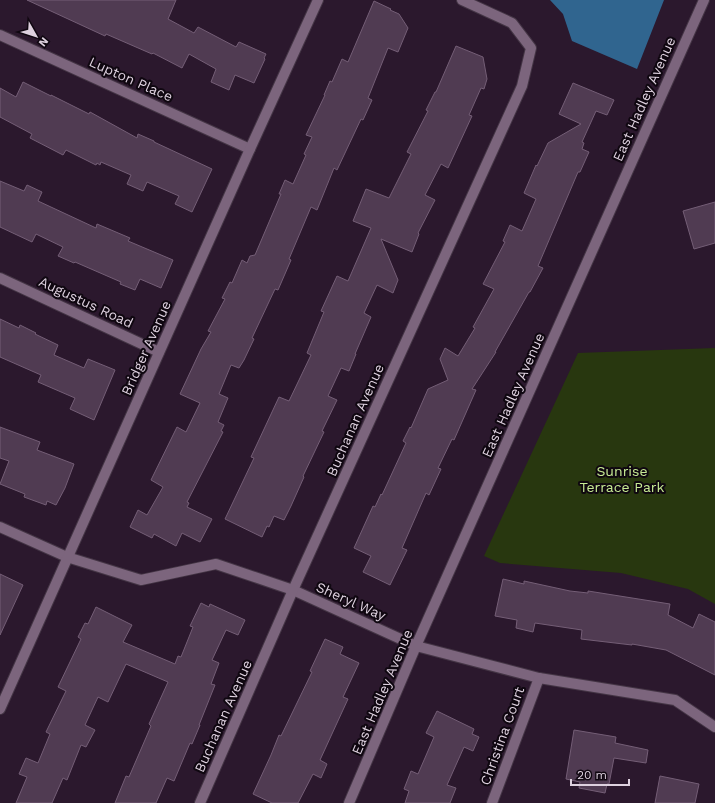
<svg xmlns="http://www.w3.org/2000/svg" width="715" height="803" viewBox="0 0 715 803" font-family="'Work Sans',sans-serif">
  <style>
    .green { fill: #28370f }
    .water { fill: #30658f }
    .building { fill: #503b52; stroke: #745e76 }
    .lines { fill: none; stroke-linecap: round; stroke-linejoin: round }
    .minor-casing { stroke: #443545; stroke-width: 12 }
    .minor { stroke: #7c657d; stroke-width: 10 }
    .labels { text-anchor: middle; stroke-width: 4; stroke-linejoin: round; paint-order: stroke }
    .street-label { font-size: 14px; fill: #ded1df; stroke: #0f0710 }
    .park-label { font-size: 14px; fill: #c7eb94; stroke: #0f0710 }
  </style>
  <rect width="100%" height="100%" fill="#2b182d"/>
  <path class="green" d="M715,348V604L688,589L621,573L500,563L484,556L578,353Z"/>
  <path class="water" d="M550,0H664L637,69L572,41L563,14Z"/>
  <g class="building">
    <path d="M27,0H176L168,19L194,33L198,27L236,47L239,42L266,54L264,58L265,59L254,83L235,75L229,90L211,82L216,69L189,54L182,68L153,53L152,54L106,34L105,36Z"/>
    <path d="M374,1L391,9L390,10L399,14L408,28L398,52L388,48L368,98L372,100L363,120L361,119L337,170L334,168L317,210L311,207L289,259L291,260L278,290L275,289L252,338L254,339L244,360L239,368L231,365L219,394L228,398L218,422L224,425L221,431L223,432L187,502L189,503L187,507L212,519L200,542L182,533L176,546L154,534L152,538L130,527L138,510L147,515L163,487L151,480L177,427L186,432L200,403L180,394L201,349L211,332L208,331L225,299L222,298L230,282L232,283L242,260L247,263L250,256L255,255L281,194H279L285,180L293,184L306,155L304,154L312,137L306,135L325,95H324L330,81L332,82L342,59L348,62Z"/>
    <path d="M456,46L483,57L487,79L484,89L481,88L469,115L472,116L448,168L441,164L425,195L435,200L418,233L419,234L412,252L381,239L398,280L393,293L377,285L364,313L371,317L355,354H356L349,371L341,368L328,396L337,400L322,431L324,432L303,476L304,477L291,506L284,520L274,516L269,527L267,526L262,537L225,519L254,458L251,457L279,397L289,401L311,355L307,353L324,312L321,311L337,276L348,281L371,228L353,221L366,189L389,198L411,154L407,152L428,111L426,110L435,92H436Z"/>
    <path d="M23,82L51,96V95L89,114L90,112L137,138L138,134L154,141V142L212,169L192,212L175,204L179,196L147,182L143,191L127,184L131,175L101,162L100,165L97,163L96,165L66,150L63,155L30,138L32,134L0,117V88L16,97Z"/>
    <path d="M573,83L614,100L607,115L596,111L582,142L584,143L582,149L589,152L580,172H578L538,266L543,268L530,292H529L495,352H496L472,389L476,390L454,440L452,439L438,468L441,469L429,495L426,493L402,548L407,550L390,585L363,572L371,556L354,548L373,506L375,507L381,494L382,495L406,443L403,441L410,427L411,428L428,389L448,380L440,359L445,348L458,356L475,328L473,327L494,289L483,284L505,242L503,241L510,225L522,231L536,199L524,193L536,165L537,166L548,143L581,124L559,114Z"/>
    <path d="M0,181L24,191L27,185L42,192L38,201L96,228L97,224L130,238L128,241L173,260L161,288L140,279L135,290L120,284L121,282L75,262L74,263L58,256L63,247L36,234L32,242L0,227Z"/>
    <path d="M715,202V243L694,249L683,211Z"/>
    <path d="M0,319L19,328L20,325L36,333L35,334L58,345L54,355L84,368L88,359L115,370L94,420L70,409L75,398L38,382L41,375L0,357Z"/>
    <path d="M0,427L40,442L37,450L74,464L65,488L56,505L47,501L46,505L24,497L25,494L0,484L9,461L0,458Z"/>
    <path d="M0,574L23,585L0,635Z"/>
    <path d="M503,579L524,584V581L570,591L588,593V591L670,604L668,615L693,628L699,614L715,622V675L666,650L632,644V645L581,639L582,630L535,623L533,632L516,628L517,620L495,616Z"/>
    <path d="M201,603L209,607L210,604L245,620L238,635L226,630L212,660L219,663L211,684L215,685L199,725H200L192,744L190,743L174,781L167,778L156,803H115L126,776L129,777L151,726L149,724L168,682L126,664L108,702L98,697L85,725L95,730L86,747L81,745L67,780L63,778L52,803H16L27,777L19,774L26,758L38,763L50,734L46,732L66,691L58,687L81,639L78,637L85,623L88,624L96,607L132,625L123,642L175,664L178,656L181,657L193,627L190,626Z"/>
    <path d="M325,639L343,647L340,654L359,663L343,697L348,699L320,760L327,764L321,778L313,774L298,803H272L253,794L271,755L279,735L281,736L312,672L310,671Z"/>
    <path d="M437,711L474,729L472,734L479,737L473,751L464,747L447,785L456,788L450,803H405L409,791L404,789L411,771L418,774L434,737L426,733Z"/>
    <path d="M574,730L616,737L615,743L648,750L646,763L614,758L609,784H607L605,793L579,788L580,782L566,779Z"/>
    <path d="M660,776L699,784L695,803H655Z"/>
  </g>
  <g class="lines">
    <g class="minor-casing">
      <g id="minor">
        <path d="M0,35L250,149"/>
        <path d="M0,278L159,352"/>
        <path d="M0,527L67,557L141,580L216,564L293,590L416,646L539,678L675,700L715,727"/>
        <path d="M0,709L250,149L318,0"/>
        <path d="M200,803L293,590L522,86L531,48L512,23L462,0"/>
        <path d="M349,803L416,646L704,0"/>
        <path d="M492,803L539,678"/>
      </g>
    </g>
    <use href="#minor" class="minor"/>
  </g>
  <g class="labels">
    <g class="street-label">
      <text transform="translate(131 79) rotate(24)" y="5">Lupton Place</text>
      <text transform="translate(644 99) rotate(-66)" y="5">East Hadley Avenue</text>
      <text transform="translate(86 302) rotate(25)" y="5">Augustus Road</text>
      <text transform="translate(146 348) rotate(-66)" y="5">Bridger Avenue</text>
      <text transform="translate(513 395) rotate(-66)" y="5">East Hadley Avenue</text>
      <text transform="translate(355 420) rotate(-66)" y="5">Buchanan Avenue</text>
      <text transform="translate(351 601) rotate(24)" y="5">Sheryl Way</text>
      <text transform="translate(382 692) rotate(-67)" y="5">East Hadley Avenue</text>
      <text transform="translate(223 716) rotate(-66)" y="5">Buchanan Avenue</text>
      <text transform="translate(502 736) rotate(-70)" y="5">Christina Court</text>
    </g>
    <g class="park-label">
      <text x="622" y="476">Sunrise<tspan x="622" dy="16">Terrace Park</tspan></text>
    </g>
  </g>
  <g transform="translate(36 36) rotate(129)" stroke="#0f0710" stroke-width="3" paint-order="stroke">
  <path d="M0-3L7 15L0 10L-7 15Z" fill="#ded1df"/>
  <text y="-6" font-size="11" font-weight="bold" text-anchor="middle" fill="#ded1df">N</text>
  </g>
  <path d="M571 779v6h58v-6" fill="none" stroke="#ded1df" stroke-width="2"/>
  <text x="577" y="779" font-size="12" fill="#ded1df" stroke="#0f0710" stroke-width="3" paint-order="stroke">20 m</text>
</svg>
